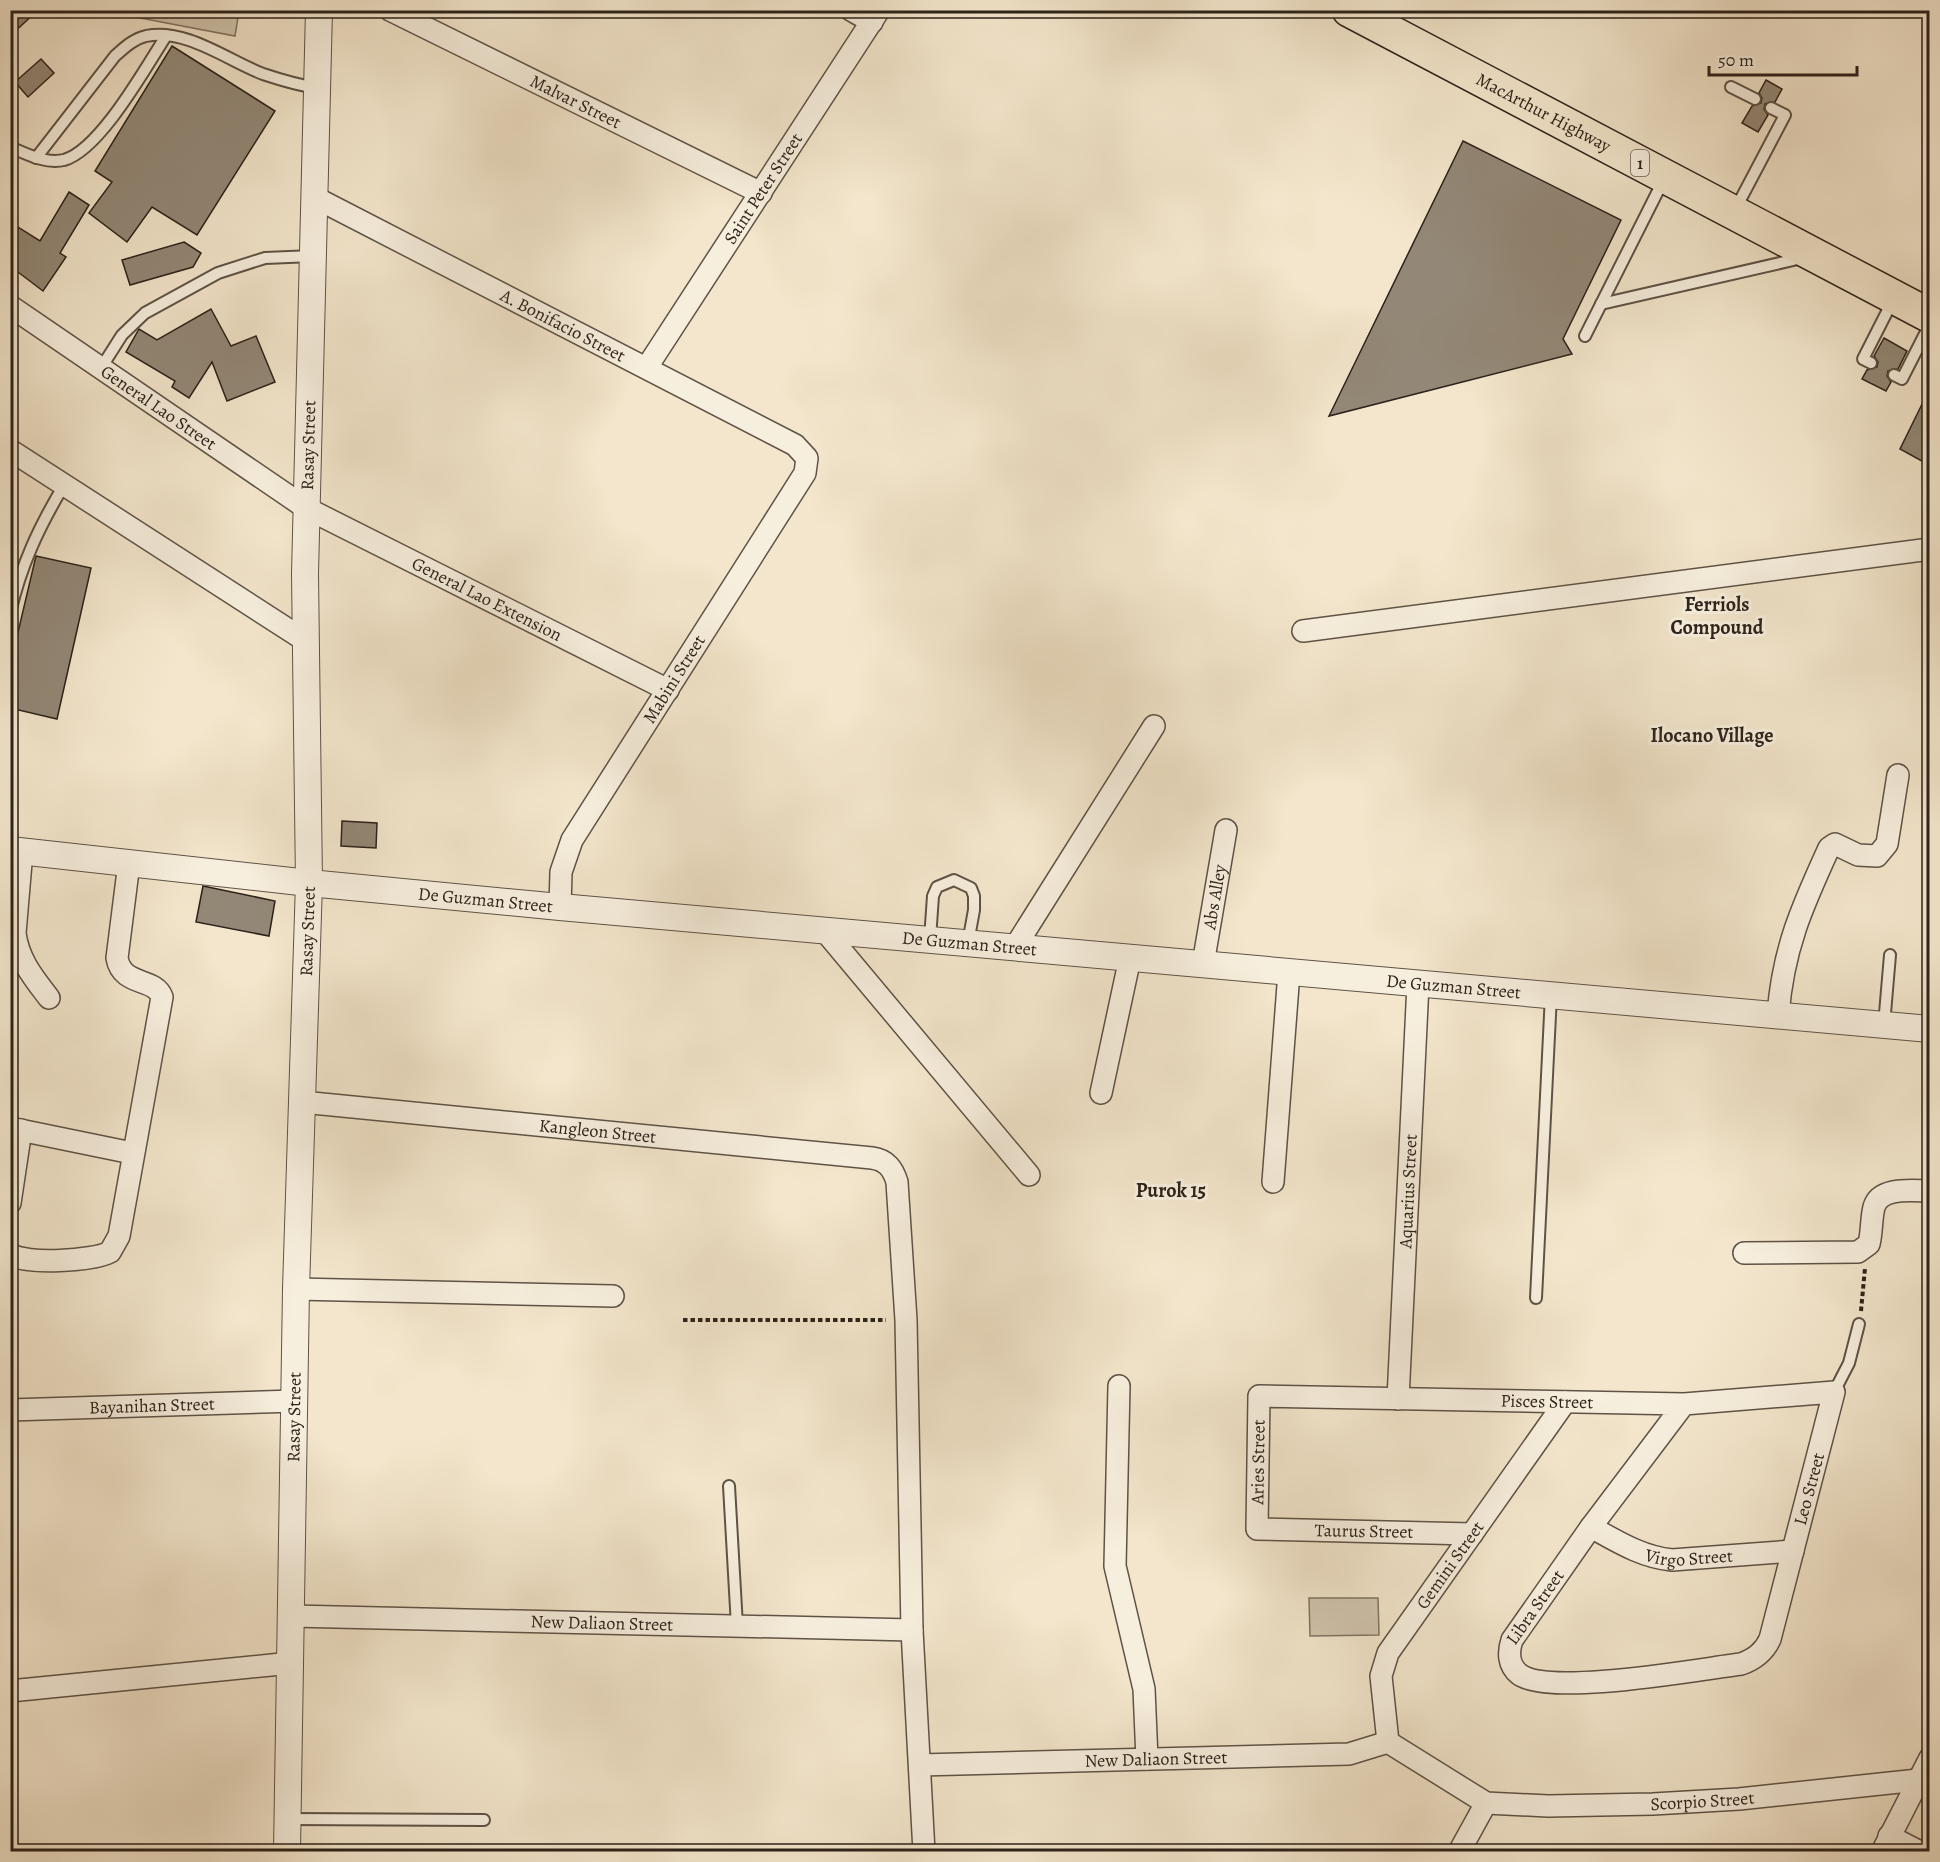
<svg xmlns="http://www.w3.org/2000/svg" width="1940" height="1862" viewBox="0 0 1940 1862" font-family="Alegreya,serif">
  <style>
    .pitch { fill: #d1c5ae; stroke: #7e7464; stroke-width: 1.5 }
    .building { fill: #938877; stroke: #2c221a; stroke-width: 1.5 }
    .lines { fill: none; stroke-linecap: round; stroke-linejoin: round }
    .service-casing { stroke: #5e5346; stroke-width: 14 }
    .minor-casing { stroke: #5e5346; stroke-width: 24 }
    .tertiary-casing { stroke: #5e5346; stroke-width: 28 }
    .trunk-casing { stroke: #2c221a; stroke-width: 36 }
    .path { stroke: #2c221a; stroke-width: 4; stroke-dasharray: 4.5 3; stroke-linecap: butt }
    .service { stroke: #f7efde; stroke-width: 10 }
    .minor { stroke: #f7efde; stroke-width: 21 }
    .tertiary { stroke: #f7efde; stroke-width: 26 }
    .trunk { stroke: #f3e6cc; stroke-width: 33 }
    .labels { text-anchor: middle; stroke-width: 6; stroke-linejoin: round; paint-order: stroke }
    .shield { fill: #f7efde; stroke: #696055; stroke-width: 1.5 }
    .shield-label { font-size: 16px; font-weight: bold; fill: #2c221a }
    .street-label { font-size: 18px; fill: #2c221a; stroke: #f7efde }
    .neighbourhood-label { font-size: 20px; font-weight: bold; fill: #2c221a; stroke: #f7efde }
  </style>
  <rect width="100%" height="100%" fill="#f3e6cc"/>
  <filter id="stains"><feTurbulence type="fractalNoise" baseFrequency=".00333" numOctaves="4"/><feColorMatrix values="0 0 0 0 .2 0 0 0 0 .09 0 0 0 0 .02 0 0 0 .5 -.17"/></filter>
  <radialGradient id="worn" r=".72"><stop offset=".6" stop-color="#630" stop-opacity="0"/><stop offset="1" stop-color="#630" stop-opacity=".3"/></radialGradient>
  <g class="pitch">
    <path d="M120,10H239V11L235,36L119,14Z"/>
    <path d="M1309,1598H1378L1379,1635L1310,1636Z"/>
  </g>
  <g class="building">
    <path d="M10,10H38L10,36Z"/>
    <path d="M172,46L275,111L197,235L152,207L127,242L89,213L112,182L95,171Z"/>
    <path d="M41,59L54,73L28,97L15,82Z"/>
    <path d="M1766,80L1782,89L1775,102L1765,104L1764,109L1768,115L1758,132L1742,123L1752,106L1761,103L1762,98L1759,93Z"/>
    <path d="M1463,141L1621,220L1563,339L1572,354L1329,416Z"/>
    <path d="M69,192L89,205L60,253L66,257L43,291L10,266V222L40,241Z"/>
    <path d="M184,242L201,253L193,267L130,285L122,260Z"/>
    <path d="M211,309L231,346L256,336L275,382L227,401L212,362L189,398L172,387L175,381L126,352L139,329L157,340Z"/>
    <path d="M1884,338L1907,351L1898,369L1888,371L1887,376L1891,382L1886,391L1862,379L1867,370L1877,367L1878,362L1874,356Z"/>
    <path d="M1929,390V465L1900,449Z"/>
    <path d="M36,556L91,568L57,719L10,708V666Z"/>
    <path d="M342,821L377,823L376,848L341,846Z"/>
    <path d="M203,886L275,901L269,936L196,922Z"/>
  </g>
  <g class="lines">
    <g class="service-casing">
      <g id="service">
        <path d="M1731,87L1755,99"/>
        <path d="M10,147C27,154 45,164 64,160C100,150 146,67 166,36"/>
        <path d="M36,158L115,56C124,48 133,39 146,36C186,28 227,60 263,74C281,80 298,85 317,88"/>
        <path d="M1735,210L1785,115L1771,108"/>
        <path d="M1601,304L1802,258"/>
        <path d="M1585,336L1664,179"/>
        <path d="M1871,363L1863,359L1893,300"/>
        <path d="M101,368L122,335L145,313L218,273L265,258L313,256"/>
        <path d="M1894,375L1902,379L1930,324"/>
        <path d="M10,613C21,565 39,527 64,485"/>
        <path d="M930,939L933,896L937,887L954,880L971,888L974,896V910L968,943"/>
        <path d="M1884,1025L1890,955"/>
        <path d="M1536,1298L1551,995"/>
        <path d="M1834,1392L1849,1363L1859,1324"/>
        <path d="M729,1486L737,1626"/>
        <path d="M288,1819L484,1820"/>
      </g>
    </g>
    <g class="minor-casing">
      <g id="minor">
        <path id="s1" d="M390,10L761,193"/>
        <path d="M851,10L872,22"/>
        <path id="s2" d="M314,197L795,445L807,458L805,473L572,840L561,872L560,907"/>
        <path id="s3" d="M10,306L306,508L668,690"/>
        <path id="s4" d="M647,367L879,10"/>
        <path d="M10,450L306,641"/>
        <path d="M1303,631L1930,549"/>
        <path d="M22,851L15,933C18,959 33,977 49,998"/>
        <path d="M824,930L1029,1175"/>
        <path d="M1015,947L1154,726"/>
        <path id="s5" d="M1203,964L1226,830"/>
        <path d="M1778,1015C1783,949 1802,907 1829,848L1835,844L1858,855L1877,856L1887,844L1898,775"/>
        <path d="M1101,1093L1130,958"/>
        <path id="s6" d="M302,1102L872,1158C887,1160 893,1169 897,1182L906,1320L912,1630L924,1852"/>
        <path d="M10,1128L132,1153"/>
        <path d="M1273,1182L1289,972"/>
        <path d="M10,1203L21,1130"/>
        <path d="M1744,1253L1858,1252L1869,1244C1872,1232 1871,1219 1874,1207C1880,1186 1913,1191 1930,1191"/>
        <path d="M10,1254C26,1265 93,1261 110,1252L119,1236L162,997C155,977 122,987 117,958L129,863"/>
        <path d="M296,1289L613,1296"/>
        <path d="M1119,1386L1115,1566L1144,1689L1147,1759"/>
        <path id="s7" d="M1398,1399L1418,984"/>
        <path id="s8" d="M10,1410L295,1401"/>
        <path id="s9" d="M1591,1527C1618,1542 1642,1557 1672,1560L1793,1551"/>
        <path id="s10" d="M1472,1534L1257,1529L1259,1396L1684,1404L1834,1392L1770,1639C1764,1652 1755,1659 1741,1664C1700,1669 1548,1697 1519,1674C1508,1665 1508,1652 1512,1640L1591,1527L1684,1404"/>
        <path id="s11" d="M292,1616L912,1630"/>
        <path d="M10,1691L291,1663"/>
        <path id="s12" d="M1388,1742L1486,1803L1548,1806L1653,1804L1739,1799L1918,1780"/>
        <path id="s13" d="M1388,1742L1381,1676L1388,1653L1565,1402"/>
        <path id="s14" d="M920,1765L1349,1754L1388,1742"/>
        <path d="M1889,1836L1920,1852"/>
        <path d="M1459,1852L1486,1803"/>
        <path d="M1882,1852L1930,1758"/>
      </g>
    </g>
    <g class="tertiary-casing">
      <g id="tertiary">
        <path id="s15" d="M10,850L309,883L560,907L1930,1029"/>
        <path id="s16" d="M287,1852L296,1289L309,883L305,574L319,10"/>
      </g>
    </g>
    <g class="trunk-casing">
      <g id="trunk">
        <path id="s17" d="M1349,10L1930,316"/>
      </g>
    </g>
    <g class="path">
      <path d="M1861,1311L1865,1268"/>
      <path d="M683,1320H886"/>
    </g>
    <use href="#service" class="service"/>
    <use href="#minor" class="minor"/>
    <use href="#tertiary" class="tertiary"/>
    <use href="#trunk" class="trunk"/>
  </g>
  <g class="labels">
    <rect class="shield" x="1631" y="150" width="18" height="26" rx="4.5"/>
    <g class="shield-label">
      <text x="1640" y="169">1</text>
    </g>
    <g class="street-label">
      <text dy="6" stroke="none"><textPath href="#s1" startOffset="207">Malvar Street</textPath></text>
      <text dy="6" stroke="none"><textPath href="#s17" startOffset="220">MacArthur Highway</textPath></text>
      <text dy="6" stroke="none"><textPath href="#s4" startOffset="213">Saint Peter Street</textPath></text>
      <text dy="6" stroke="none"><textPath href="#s2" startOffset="280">A. Bonifacio Street</textPath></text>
      <text dy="6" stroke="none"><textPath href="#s3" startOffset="180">General Lao Street</textPath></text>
      <text dy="6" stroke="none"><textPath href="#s16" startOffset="1407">Rasay Street</textPath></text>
      <text dy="6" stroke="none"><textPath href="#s3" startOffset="561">General Lao Extension</textPath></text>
      <text transform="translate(674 679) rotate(-58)" y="6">Mabini Street</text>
      <text dy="6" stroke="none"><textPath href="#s5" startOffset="68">Abs Alley</textPath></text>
      <text dy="6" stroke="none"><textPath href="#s15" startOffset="478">De Guzman Street</textPath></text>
      <text dy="6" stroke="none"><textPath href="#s16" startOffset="921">Rasay Street</textPath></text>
      <text dy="6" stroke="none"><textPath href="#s15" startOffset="964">De Guzman Street</textPath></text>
      <text dy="6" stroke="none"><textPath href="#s15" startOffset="1450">De Guzman Street</textPath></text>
      <text dy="6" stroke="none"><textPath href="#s6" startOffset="297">Kangleon Street</textPath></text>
      <text dy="6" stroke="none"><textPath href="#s7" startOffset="208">Aquarius Street</textPath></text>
      <text dy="6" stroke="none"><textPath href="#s10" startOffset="636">Pisces Street</textPath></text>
      <text dy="6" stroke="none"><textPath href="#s8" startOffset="142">Bayanihan Street</textPath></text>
      <text dy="6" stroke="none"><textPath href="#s16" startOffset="435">Rasay Street</textPath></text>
      <text dy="6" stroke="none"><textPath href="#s10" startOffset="282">Aries Street</textPath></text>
      <text transform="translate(1809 1489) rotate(-75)" y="6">Leo Street</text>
      <text transform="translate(1364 1531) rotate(1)" y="6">Taurus Street</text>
      <text dy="6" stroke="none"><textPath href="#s9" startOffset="105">Virgo Street</textPath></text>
      <text dy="6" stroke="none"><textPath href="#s13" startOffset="198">Gemini Street</textPath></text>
      <text dy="6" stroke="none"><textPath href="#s10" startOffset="1520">Libra Street</textPath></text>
      <text dy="6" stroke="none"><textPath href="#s11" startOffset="310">New Daliaon Street</textPath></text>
      <text dy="6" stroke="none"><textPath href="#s14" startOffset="236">New Daliaon Street</textPath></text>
      <text dy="6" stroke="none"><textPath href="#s12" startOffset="332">Scorpio Street</textPath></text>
    </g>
    <g class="neighbourhood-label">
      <text x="1717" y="611">Ferriols<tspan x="1717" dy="23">Compound</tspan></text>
      <text x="1712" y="742">Ilocano Village</text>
      <text x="1171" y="1197">Purok 15</text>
    </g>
  </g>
  <rect width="1940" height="1862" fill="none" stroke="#f3e6cc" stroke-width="36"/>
  <rect x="12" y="12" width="1916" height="1838" fill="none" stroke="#2c221a" stroke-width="3"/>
  <rect x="18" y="18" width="1904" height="1826" fill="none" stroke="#2c221a" stroke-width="1.5"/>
  <path d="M1709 66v9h148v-9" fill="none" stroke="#2c221a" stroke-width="3"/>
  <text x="1718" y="66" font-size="18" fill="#2c221a" stroke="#f7efde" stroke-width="4.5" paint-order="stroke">50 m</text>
  <rect width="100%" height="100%" filter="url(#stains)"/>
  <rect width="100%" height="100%" fill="url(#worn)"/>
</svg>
